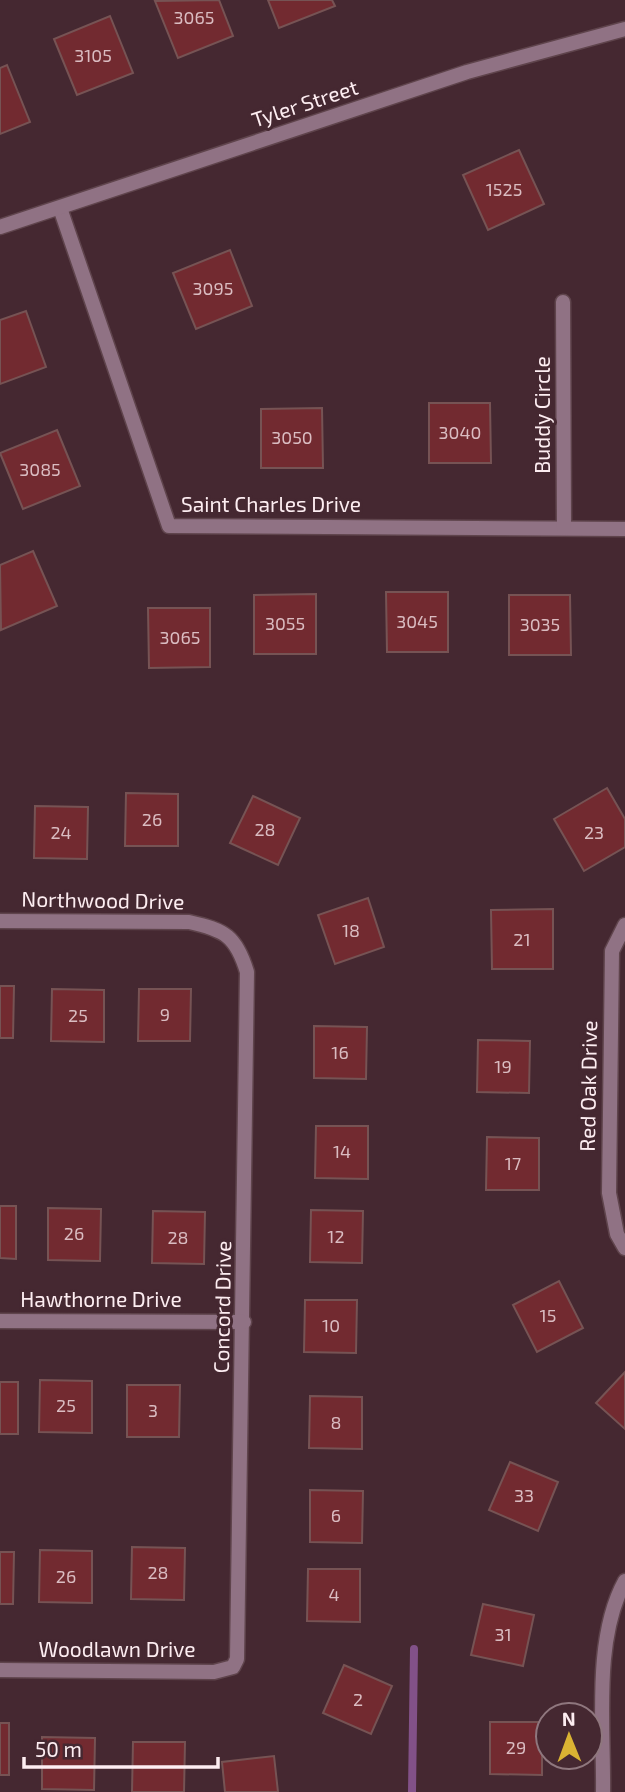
<svg xmlns="http://www.w3.org/2000/svg" width="625" height="1792" viewBox="0 0 625 1792" font-family="'Exo 2',sans-serif">
  <style>
    .lines { fill: none; stroke-linecap: round; stroke-linejoin: round }
    .stream { stroke: #825188; stroke-width: 8 }
    .building { fill: #722a30; stroke: #765354; stroke-width: 2 }
    .minor-casing { stroke: #5f444c; stroke-width: 17 }
    .tertiary-casing { stroke: #5f444c; stroke-width: 17 }
    .minor { stroke: #907284; stroke-width: 14 }
    .tertiary { stroke: #907284; stroke-width: 14 }
    .labels { text-anchor: middle; stroke-width: 6; stroke-linejoin: round; paint-order: stroke }
    .number-label { font-size: 18px; fill: #dabcc1 }
    .street-label { font-size: 21px; fill: #fdedf1; stroke: #452831 }
  </style>
  <rect width="100%" height="100%" fill="#452831"/>
  <g class="lines">
    <path class="stream" d="M412,1792L414,1649"/>
  </g>
  <g class="building">
    <path d="M219,0L233,36L178,58L155,1Z"/>
    <path d="M268,0H332L335,6L279,28Z"/>
    <path d="M110,16L133,73L77,95L54,39Z"/>
    <path d="M7,65L30,122L0,134V68Z"/>
    <path d="M519,150L544,204L488,230L463,175Z"/>
    <path d="M230,250L252,306L196,329L173,273Z"/>
    <path d="M26,311L46,367L0,384V320Z"/>
    <path d="M429,403H490L491,463H429Z"/>
    <path d="M322,408L323,468H261V409Z"/>
    <path d="M57,430L80,486L23,509L0,453Z"/>
    <path d="M33,551L57,606L1,630L0,565Z"/>
    <path d="M386,592H448V652H387Z"/>
    <path d="M316,594V654H254V595Z"/>
    <path d="M509,595H570L571,655H509Z"/>
    <path d="M148,608H210V667L149,668Z"/>
    <path d="M607,788L625,819V847L584,871L554,819Z"/>
    <path d="M126,793L178,794V846H125Z"/>
    <path d="M253,796L300,818L278,865L230,843Z"/>
    <path d="M35,806L88,807L87,859L34,858Z"/>
    <path d="M368,898L384,947L335,964L318,915Z"/>
    <path d="M553,909V969H492L491,910Z"/>
    <path d="M0,986H14L13,1038H0Z"/>
    <path d="M52,989L104,990V1042L51,1041Z"/>
    <path d="M139,989H191L190,1041H138Z"/>
    <path d="M314,1026L367,1027L366,1079L314,1078Z"/>
    <path d="M478,1040L530,1041L529,1093L477,1092Z"/>
    <path d="M316,1126H368V1179L315,1178Z"/>
    <path d="M487,1137L539,1138V1190H486Z"/>
    <path d="M0,1206H16V1259L0,1258Z"/>
    <path d="M48,1208L101,1209L100,1261L48,1260Z"/>
    <path d="M311,1210L363,1211L362,1263L310,1262Z"/>
    <path d="M153,1211L205,1212L204,1264L152,1263Z"/>
    <path d="M559,1281L583,1328L537,1352L513,1305Z"/>
    <path d="M305,1300H357L356,1353L304,1352Z"/>
    <path d="M625,1372V1429L596,1403Z"/>
    <path d="M40,1380L92,1381V1433L39,1432Z"/>
    <rect x="0" y="1382" width="18" height="52"/>
    <path d="M127,1385H180L179,1437H127Z"/>
    <path d="M310,1396L362,1397V1449L309,1448Z"/>
    <path d="M510,1462L558,1482L538,1531L489,1510Z"/>
    <path d="M310,1490L363,1491L362,1543L310,1542Z"/>
    <path d="M132,1547L185,1548L184,1600L131,1599Z"/>
    <path d="M40,1550L92,1551V1603L39,1602Z"/>
    <path d="M0,1552H14L13,1604H0Z"/>
    <path d="M308,1569H360V1622L307,1621Z"/>
    <path d="M483,1604L534,1615L523,1666L471,1655Z"/>
    <path d="M344,1665L392,1686L371,1734L323,1713Z"/>
    <path d="M490,1722H542V1775L490,1774Z"/>
    <rect x="0" y="1723" width="9" height="52"/>
    <path d="M42,1737L95,1738L94,1790L42,1789Z"/>
    <path d="M133,1742H185L184,1792H132Z"/>
    <path d="M274,1756L278,1792H225L222,1762Z"/>
  </g>
  <g class="lines">
    <g class="minor-casing">
      <g id="minor">
        <path d="M60,208L169,526L625,529"/>
        <path d="M563,302L564,528"/>
        <path d="M0,921L189,922C225,930 236,936 247,972L237,1659L233,1667L214,1672L0,1670"/>
        <path d="M625,925L612,951L609,1193L617,1234L625,1248"/>
        <path d="M0,1321L244,1322"/>
        <path d="M603,1792C604,1727 593,1639 625,1581"/>
      </g>
    </g>
    <g class="tertiary-casing">
      <path id="tertiary" d="M0,227L467,72L625,29"/>
    </g>
    <use href="#minor" class="minor"/>
    <use href="#tertiary" class="tertiary"/>
  </g>
  <g class="labels">
    <g class="number-label">
      <text x="194" y="24">3065</text>
      <text x="93" y="62">3105</text>
      <text x="504" y="196">1525</text>
      <text x="213" y="295">3095</text>
      <text x="460" y="439">3040</text>
      <text x="292" y="444">3050</text>
      <text x="40" y="476">3085</text>
      <text x="417" y="628">3045</text>
      <text x="285" y="630">3055</text>
      <text x="540" y="631">3035</text>
      <text x="180" y="644">3065</text>
      <text x="152" y="826">26</text>
      <text x="265" y="836">28</text>
      <text x="61" y="839">24</text>
      <text x="594" y="839">23</text>
      <text x="351" y="937">18</text>
      <text x="522" y="946">21</text>
      <text x="165" y="1021">9</text>
      <text x="78" y="1022">25</text>
      <text x="340" y="1059">16</text>
      <text x="503" y="1073">19</text>
      <text x="342" y="1158">14</text>
      <text x="513" y="1170">17</text>
      <text x="74" y="1240">26</text>
      <text x="336" y="1243">12</text>
      <text x="178" y="1244">28</text>
      <text x="548" y="1322">15</text>
      <text x="331" y="1332">10</text>
      <text x="66" y="1412">25</text>
      <text x="153" y="1417">3</text>
      <text x="336" y="1429">8</text>
      <text x="524" y="1502">33</text>
      <text x="336" y="1522">6</text>
      <text x="158" y="1579">28</text>
      <text x="66" y="1583">26</text>
      <text x="334" y="1601">4</text>
      <text x="503" y="1641">31</text>
      <text x="358" y="1706">2</text>
      <text x="516" y="1754">29</text>
    </g>
    <g class="street-label">
      <text transform="translate(305 104) rotate(-18)" y="7">Tyler Street</text>
      <text transform="translate(543 415) rotate(-90)" y="7">Buddy Circle</text>
      <text x="271" y="512">Saint Charles Drive</text>
      <text transform="translate(103 901) rotate(1)" y="7">Northwood Drive</text>
      <text transform="translate(589 1086) rotate(-89)" y="7">Red Oak Drive</text>
      <text x="101" y="1307">Hawthorne Drive</text>
      <text transform="translate(223 1307) rotate(-89)" y="7">Concord Drive</text>
      <text x="117" y="1657">Woodlawn Drive</text>
    </g>
  </g>
  <g transform="translate(569 1736) rotate(359)"><circle r="33" fill="#452831" stroke="#8f777e" stroke-width="2"/>
  <path d="M0-5L12 26L0 18L-12 26Z" fill="#dab333"/>
  <text y="-10" font-size="19" font-weight="bold" text-anchor="middle" fill="#fdedf1">N</text>
  </g>
  <path d="M24 1757v10h194v-10" fill="none" stroke="#fdedf1" stroke-width="3.5"/>
  <text x="35" y="1757" font-size="21" fill="#fdedf1" stroke="#452831" stroke-width="5" paint-order="stroke">50 m</text>
</svg>
